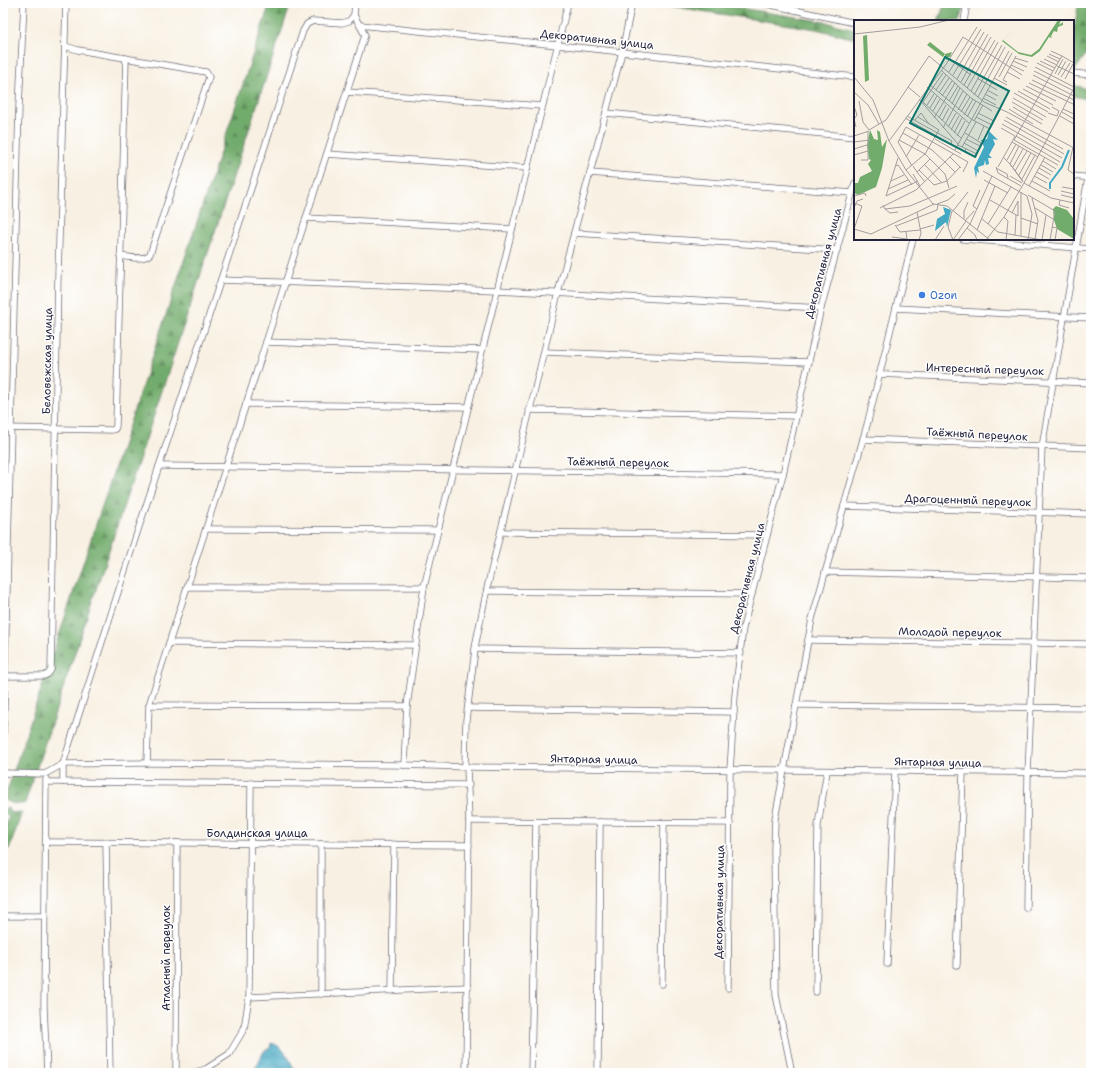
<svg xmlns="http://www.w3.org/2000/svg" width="1094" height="1076" viewBox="0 0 1094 1076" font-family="'Shantell Sans',sans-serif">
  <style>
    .forest { fill: url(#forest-firs); stroke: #4a6754 }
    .water { fill: url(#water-waves); stroke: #32657f }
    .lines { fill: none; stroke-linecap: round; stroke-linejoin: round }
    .street-casing { stroke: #6d6a75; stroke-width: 7 }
    .street { stroke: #fff; stroke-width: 5.5 }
    .shop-dot { fill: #3f7fe0; stroke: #fff; stroke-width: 1.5 }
    .labels { text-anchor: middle; stroke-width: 3; stroke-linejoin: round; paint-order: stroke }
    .street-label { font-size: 11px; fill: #22223b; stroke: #fff }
    .shop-label { font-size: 11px; fill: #366cbe; stroke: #fff; text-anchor: start }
    .inset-river { fill: none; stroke: #43a8c3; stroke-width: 2 }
    .inset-road { fill: none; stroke: #a29e9f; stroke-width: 1 }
    .view { fill: #0f766e; fill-opacity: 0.15; stroke: #0f766e; stroke-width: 2 }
    .inset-edge { fill: none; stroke: #22223b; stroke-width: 2 }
  </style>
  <defs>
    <pattern id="forest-firs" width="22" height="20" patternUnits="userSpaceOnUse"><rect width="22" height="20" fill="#72ac6c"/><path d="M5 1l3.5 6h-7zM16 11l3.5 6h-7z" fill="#5d8c5a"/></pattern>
    <pattern id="water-waves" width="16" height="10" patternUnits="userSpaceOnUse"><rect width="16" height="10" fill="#43a8c3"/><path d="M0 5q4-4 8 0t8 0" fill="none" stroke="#3888a0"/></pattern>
  </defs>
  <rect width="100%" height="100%" fill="#fff"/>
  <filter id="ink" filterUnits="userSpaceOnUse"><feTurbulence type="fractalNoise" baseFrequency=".025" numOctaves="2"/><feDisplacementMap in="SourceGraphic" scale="8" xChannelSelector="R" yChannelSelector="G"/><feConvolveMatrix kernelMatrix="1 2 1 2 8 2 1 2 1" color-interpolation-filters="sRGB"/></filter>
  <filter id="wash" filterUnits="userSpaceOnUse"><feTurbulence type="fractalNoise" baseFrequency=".012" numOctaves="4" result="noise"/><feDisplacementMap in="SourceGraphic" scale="16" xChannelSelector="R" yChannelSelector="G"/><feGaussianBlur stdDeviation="0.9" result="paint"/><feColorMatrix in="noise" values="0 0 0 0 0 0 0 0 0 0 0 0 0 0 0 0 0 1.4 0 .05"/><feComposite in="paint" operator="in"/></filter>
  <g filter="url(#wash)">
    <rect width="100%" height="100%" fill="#f8f0e2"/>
    <g class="forest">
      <path d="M270,3H291L25,803C17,806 12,804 5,800V797Z"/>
      <path d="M650,3H709L821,21L855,29V39L816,29Z"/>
      <path d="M945,3H966L960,21H938Z"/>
      <path d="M1083,3H1091V32L1087,53L1075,70L1073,69V38L1078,6Z"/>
      <path d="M1073,85L1091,90V100L1073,96Z"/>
      <path d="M5,808H8L10,812L13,813L17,812H22L9,850C0,840 4,827 9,817L3,811Z"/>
    </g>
    <path class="water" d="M271,1043C285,1046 290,1061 296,1073H254L255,1069L264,1051L270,1048Z"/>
  </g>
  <g filter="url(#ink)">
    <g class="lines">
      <g class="street-casing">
        <g id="street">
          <path d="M762,3L855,23"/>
          <path d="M964,21L967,3"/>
          <path d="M360,25L557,45L855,77"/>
          <path d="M65,46L78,50L206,72L209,77L150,254C144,261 129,257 120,256"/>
          <path d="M1073,73L1091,75"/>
          <path d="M347,92L542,106"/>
          <path d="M606,113L855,137"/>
          <path d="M327,154L527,168"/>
          <path d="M590,173L852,193"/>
          <path d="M1073,176L1091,178"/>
          <path d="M306,218L512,229"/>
          <path d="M574,233L837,250"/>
          <path d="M963,239L1091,249"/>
          <path d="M221,280L497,290L821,308"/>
          <path d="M896,308L1091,318"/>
          <path d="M266,342L482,350"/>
          <path d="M544,352L809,362"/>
          <path d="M879,374L1091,383"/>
          <path d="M246,404L468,407"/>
          <path d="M529,410L796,416"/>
          <path d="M3,428L112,430L115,429L116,426L126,58"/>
          <path d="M863,439L1091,448"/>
          <path d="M159,466L783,474"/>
          <path d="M844,506L1091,514"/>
          <path d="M206,529L438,530"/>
          <path d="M501,532L767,535"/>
          <path d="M825,572L1091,578"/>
          <path d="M187,587H424"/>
          <path d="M487,591L752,594"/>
          <path d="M808,640L1091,644"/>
          <path d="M169,643L415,645"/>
          <path d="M475,649L741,653"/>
          <path d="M5,676H44L48,674L51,670L58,275L66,3"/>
          <path d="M149,705L407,706"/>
          <path d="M796,705L1091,708"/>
          <path d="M468,708L734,712"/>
          <path d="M3,750L19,106L24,3"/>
          <path d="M147,763L149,705L365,35L354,15"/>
          <path d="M404,765L407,706L424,587L568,3"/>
          <path d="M465,767L466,720L476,642L488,584L558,293L622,52L632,3"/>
          <path d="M3,773L45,774L63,764L147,763L404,765L467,767L1091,773"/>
          <path d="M46,779L44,1007L47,1073"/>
          <path d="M47,782L469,785"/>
          <path d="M63,782V764L137,533L303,31L307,24L313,21L342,23L349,21L354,15L355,3"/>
          <path d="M469,821L730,823"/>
          <path d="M46,842L469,845"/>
          <path d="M106,842L110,1073"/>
          <path d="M1026,908L1028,773L1042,447L1091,161"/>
          <path d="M3,916H44"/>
          <path d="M887,964L895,771"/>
          <path d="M957,965L963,772"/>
          <path d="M662,984L664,823"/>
          <path d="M728,988L730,770L735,695L743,628L783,474L821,308L855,183"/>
          <path d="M392,991L394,844"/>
          <path d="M816,992L818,825L827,771"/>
          <path d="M321,994V844"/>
          <path d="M249,997L468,987"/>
          <path d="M176,1073L177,843"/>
          <path d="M192,1073L206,1069L229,1054L244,1029L249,997L251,783"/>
          <path d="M466,1073L469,821L467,767"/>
          <path d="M531,1073L536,822"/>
          <path d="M598,1073L600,822"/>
          <path d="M792,1073L776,995L774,850L775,819L812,619L867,425L913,239"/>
        </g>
      </g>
      <use href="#street" class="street"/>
    </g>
  </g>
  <circle class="shop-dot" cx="922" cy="295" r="4"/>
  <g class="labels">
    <g class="street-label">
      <text transform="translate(597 39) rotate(6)" y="4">Декоративная улица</text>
      <text transform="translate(823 263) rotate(-75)" y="4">Декоративная улица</text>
      <text transform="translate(47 361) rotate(-89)" y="4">Беловежская улица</text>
      <text transform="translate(985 369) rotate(2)" y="4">Интересный переулок</text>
      <text transform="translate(977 434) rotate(3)" y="4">Таёжный переулок</text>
      <text transform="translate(618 462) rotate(1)" y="4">Таёжный переулок</text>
      <text transform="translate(968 500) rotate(2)" y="4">Драгоценный переулок</text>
      <text transform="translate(747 578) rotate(-76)" y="4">Декоративная улица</text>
      <text transform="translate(950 632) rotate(1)" y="4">Молодой переулок</text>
      <text transform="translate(594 759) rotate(1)" y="4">Янтарная улица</text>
      <text transform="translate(938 762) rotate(1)" y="4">Янтарная улица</text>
      <text x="257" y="837">Болдинская улица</text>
      <text transform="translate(719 902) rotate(-89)" y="4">Декоративная улица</text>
      <text transform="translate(166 958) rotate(-90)" y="4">Атласный переулок</text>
    </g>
    <g class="shop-label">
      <text x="930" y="299">Ozon</text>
    </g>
  </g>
  <g transform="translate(854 20)">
    <rect width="220" height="220" fill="#f8f0e2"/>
    <path d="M204,0H207L205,5L209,2V5L204,7L203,12L200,11L197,16L198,18L195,17L186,31L178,37L165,34L148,21L164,7L149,20L164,32L177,35L185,29ZM13,15L15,60L11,62L9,16ZM76,22L91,34L98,32L96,37H91L94,41L91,38V34L89,37L73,25ZM16,110L20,119L24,120L23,110L26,112L28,127L33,119L28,148L22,167L4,175L0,173V163H4L6,157L18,151L14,144L17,140L15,139L13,125ZM202,186L213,190L220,199V219L203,209L200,200L199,189Z" fill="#72ac6c"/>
    <path d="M135,111L144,120L139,119L141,124L135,135L138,138H134L135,144L132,145L131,140L130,145L124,147L125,153L121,150L123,152L122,158L120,148L130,127L127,120L133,119ZM89,187L97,190L93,207L92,202L81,211L83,199L91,194Z" fill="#43a8c3"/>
    <path class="inset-river" d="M196,169V163L208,147L215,130"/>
    <path class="inset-road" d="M0,14L66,7L95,0M109,17L168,55M197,31L208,36M195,34L206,39M193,36L205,42M161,38L174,42M190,39L203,45M98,41L117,55M159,41L173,47M186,41L201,48M183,43L199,51L160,120L204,145M157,45L170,51M203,46L220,54M181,47L220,67M87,50L117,78L138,91M180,51L220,71M199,51L208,36L220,43M95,52L123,7M153,52L166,59M201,54L209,39M99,55L127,9M179,55L220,76M204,55L212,41M0,57L19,80L35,121L52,150L79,184L93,186L136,220M145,57L158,33M207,57L216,43M123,58L143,70M140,58L153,65M103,59L130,12M211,59L219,44M178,60L220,80M107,62L134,14M137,62L151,69M153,62L149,60L162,36M175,63L219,84M75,64L117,99M110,65L137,17M172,66L202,81M54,67L66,77M73,67L115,103M113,68L141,20M169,69L199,85M82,70L92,55M133,70L144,76M117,71L144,22M164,71L196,89M0,72L14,85L25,104M85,73L95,58M160,73L194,92M131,74L142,80M120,75L148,25M88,76L98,61M124,77L151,27M129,78L142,85M159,78L192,97M65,79L104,124M5,81L9,102L15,110L32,100L75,36L130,82L153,92L220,128M95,81L104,66M69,82L107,118M69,82L89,53M158,82L189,100M98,84L106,68M73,85L80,74M0,86L3,95L0,99L2,107M159,87L188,104M76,88L83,76M155,89L179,104M209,89L220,94M104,90L113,74M79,91L86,79M107,92L116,77M208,92L220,99M124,93L140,101M194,93L203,96L205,91L198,87M110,95L119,79M53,96L98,121L97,124M206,96L220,104M113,97L122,81M122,97L138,105M152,97L209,129M51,98L102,127M80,98L101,63M85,98L92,85M117,99L136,109L146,90M61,100L67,93L75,104M150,100L210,134M88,101L95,88M120,101L129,85M148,104L208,138M94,107L102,93M89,108L109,71M147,108L161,116L158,122L184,137M97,110L105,96M49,113L78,130L91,142M100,113L108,98M0,116L15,111M103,116L111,101M162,116L206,142M81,119L107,134M112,119L126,126M45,120L71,134L91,154L95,168M124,120L130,106M35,121L93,43L109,17M0,122L16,120M110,123L124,131M104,125L123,134L127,123L111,113M108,127L122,102M219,127L214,150L220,154M0,129L13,125M112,129L111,132L122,137L123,134M101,130L155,31M0,135L14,131M52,137L65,115M96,137L107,148M149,137L156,144L165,126M7,140H14V112M153,140L162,124M189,141L202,149M91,142L101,152M70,144L87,162M187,145L199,152M41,146L44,145L58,165M58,146L44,122L52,107L114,142L109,152M59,146L63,152L76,139M142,147L144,153L167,166M144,147L158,122M159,147L169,129M142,148L153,154L154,158M185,148L197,155M52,150L71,134L85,110L64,97M65,150L80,165L93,161M129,151L173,176L178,194L174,220M161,151L173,131M63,152L71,162M183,152L195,159M59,154L66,166M165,155L177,133M156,156L168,163M180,156L193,163M168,159L181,135M130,160L154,173M37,161L50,155M93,161L106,147M169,161L156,144L169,162M178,161L196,171M170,163L220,68M170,163L197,178L220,183M175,166L191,137M208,167L220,169M34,169L54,160M207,171L220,174M174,175L201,191L196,220M207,175L220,178M0,176L11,173L12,176M32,176L44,138M32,176L64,161M75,178L103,166M178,178L184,201L181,219M136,180L164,196V181M206,180L205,185L215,188M0,183L8,186L0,209M83,184L94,180L101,174M29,185L31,189L56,186L75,178M0,188L3,181L9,179M26,188L62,170L99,134M181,188L199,199M31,189L36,193L44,192M123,189L119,186L126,170M98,191L94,207L99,220L112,201M99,191L114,172M63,192L67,213L65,220M158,193L164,181M150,197L154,201L152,220M167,198L184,204M110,199V191L114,182M128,199L144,212L188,220M111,201L120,191M116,204L138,156M134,204L157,167M41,205L46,212L66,210M42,206L83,190L84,185M198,207L203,208L201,220M113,208L121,215L123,220M0,209L17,214M66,209L80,205M123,210L141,166M17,214L80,184M161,215L162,195M167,216V172M38,217L53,219L52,212M81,220L90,206M104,220L116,204M132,220L150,197L170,163M188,220L192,195"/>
    <path class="view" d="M91,37L155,71L121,137L56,103Z"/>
    <rect width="220" height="220" class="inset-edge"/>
  </g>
  <rect width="1094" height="1076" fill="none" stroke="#fff" stroke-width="16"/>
</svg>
